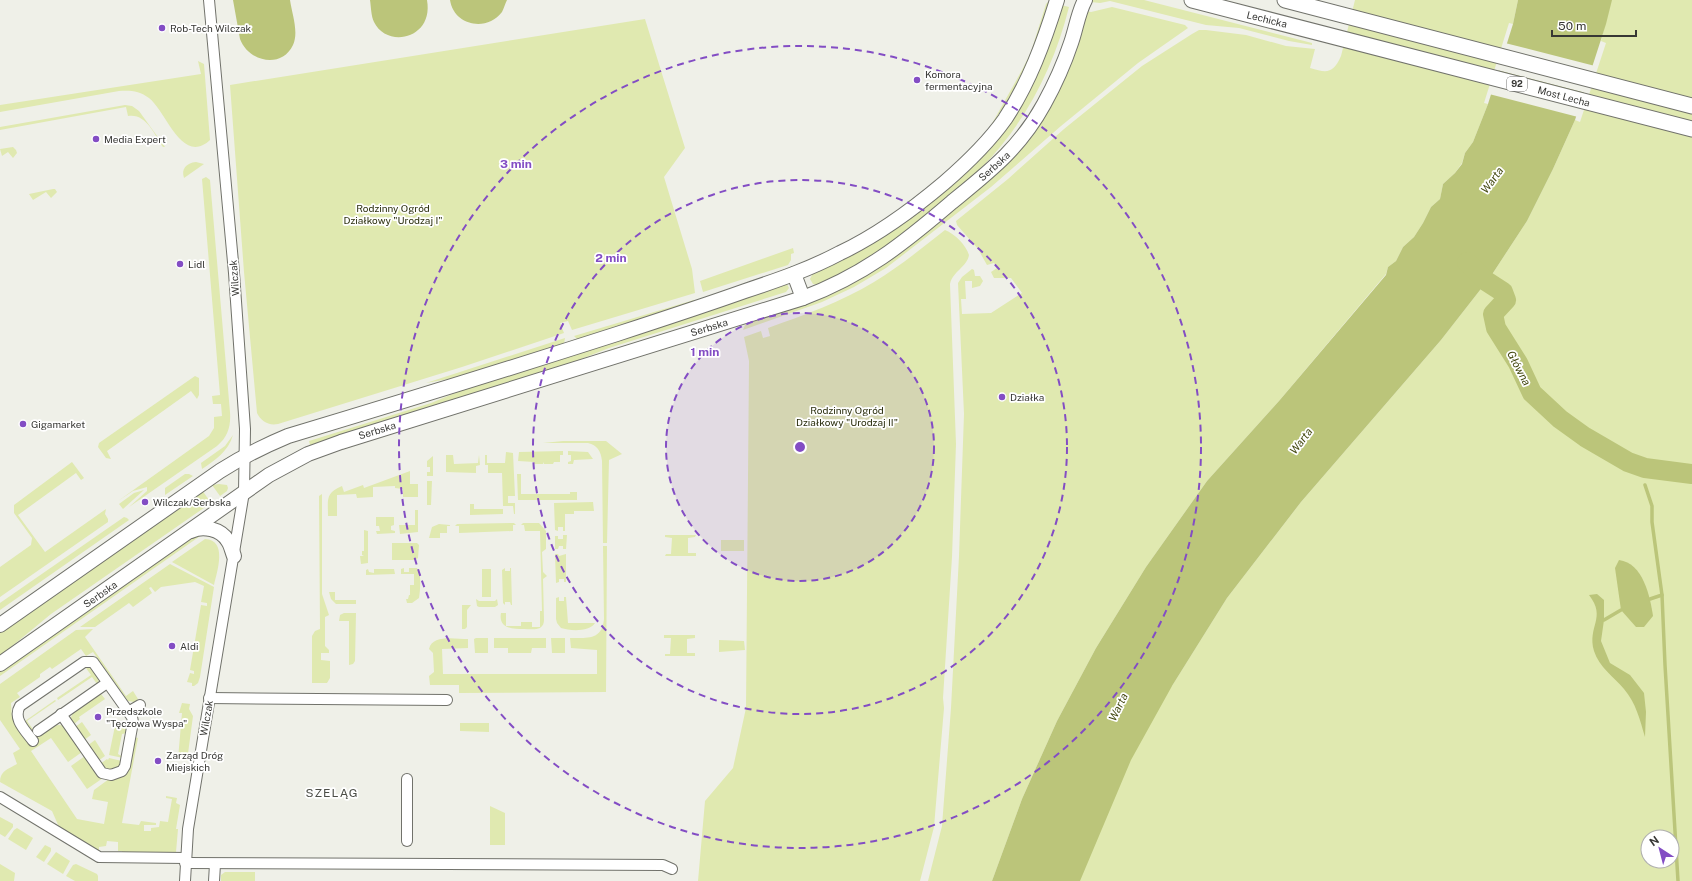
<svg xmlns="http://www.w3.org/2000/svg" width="1692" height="881" viewBox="0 0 1692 881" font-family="'Public Sans',sans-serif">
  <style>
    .green { fill: #e0e9b0; fill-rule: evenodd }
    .water { fill: #bbc57a }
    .pier { fill: #eff0e8 }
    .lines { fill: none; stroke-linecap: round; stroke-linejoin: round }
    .stream { stroke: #bbc57a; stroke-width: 3.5 }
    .river { stroke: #bbc57a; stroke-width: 20 }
    .street-casing { stroke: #71726b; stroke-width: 12 }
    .secondary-casing { stroke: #71726b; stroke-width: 16 }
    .primary-casing { stroke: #71726b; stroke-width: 17 }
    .street { stroke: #fff; stroke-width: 10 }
    .secondary { stroke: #fff; stroke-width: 14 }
    .primary { stroke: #fff; stroke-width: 15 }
    .ring { fill: none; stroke: #834dc4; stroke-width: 2; stroke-dasharray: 7 5 }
    .poi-dot { fill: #834dc4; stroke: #fff; stroke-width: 1.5 }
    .labels { text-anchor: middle; stroke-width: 3.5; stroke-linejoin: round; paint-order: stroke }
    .shield { fill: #fff; stroke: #737371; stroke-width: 1 }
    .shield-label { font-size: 9px; font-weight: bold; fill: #373734 }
    .street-label { font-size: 10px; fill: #373734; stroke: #fff }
    .poi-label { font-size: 10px; fill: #373734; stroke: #fff; text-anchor: start }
    .park-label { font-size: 10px; fill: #2a2e0d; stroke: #fff }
    .water-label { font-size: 11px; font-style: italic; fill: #434810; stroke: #fff }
    .quarter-label { font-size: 12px; letter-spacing: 1px; fill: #4c4e47; stroke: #fff }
    .centre { fill: #834dc4; stroke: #fff; stroke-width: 2 }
    .ring-label { font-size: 12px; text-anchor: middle; font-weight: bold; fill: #834dc4; stroke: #fff; stroke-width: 3.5; stroke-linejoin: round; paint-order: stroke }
  </style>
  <rect width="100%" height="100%" fill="#eff0e8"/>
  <g class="green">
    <path d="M1093,0H1144L1312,43V45L1289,41L1239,28L1206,25L1110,1L1100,3L1091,2Z"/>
    <path d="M1355,0H1518L1513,24L1509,23L1484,103L1488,104L1473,142L1465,153L1462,163L1455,173L1443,184L1440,199L1431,207L1423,223L1414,237L1403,247L1396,261L1388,267L1386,274L1279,401L1207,481L1146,567L1096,648L1057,721L1022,799L992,881H928L942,826L951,708L959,556L964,414L958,283L962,277L972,269L974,270L975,276H980L983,281L980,286L972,288V281H965L966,299H961L962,314L991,313L1022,293L1011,278H994L991,272L997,268L994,263L987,265L978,249L957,225L956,221L1008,179L1064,129L1142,66L1192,34L1199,30H1206L1246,35L1286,46L1315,49L1310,68C1327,73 1333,74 1341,56Z"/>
    <path d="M1611,0H1692V881H1072L1104,810L1167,688L1172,686L1227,598L1301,502L1441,340L1491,276L1527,221L1553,169L1575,120L1580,122L1606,43L1601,41ZM1648,837H1672V861H1648Z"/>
    <path d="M1048,2H1050L1040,35L1016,88L989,129L1022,70L1031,52L1046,4Z"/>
    <path d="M1061,5L1069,7C1054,67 1026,122 983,166C968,182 950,196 933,210C913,226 895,244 873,257C856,268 837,276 819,285L813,284L810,279L813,273L977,161Z"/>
    <path d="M1112,7L1185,25L1188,28L1138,63L1061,126L991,187L886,268L854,287L822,302L743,330L745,325L750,321C795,304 843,291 883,264L1008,162L1086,11L1091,12Z"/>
    <path d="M645,19L685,148L664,177L692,269L695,293L572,330L568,321L560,323L564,333L462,367L278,424C268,426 261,421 257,413L244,272L230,85Z"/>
    <path d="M198,61L204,64L210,140C182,166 166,111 149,98C140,91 130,90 119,91L0,112V105L201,74Z"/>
    <path d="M125,105L132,106L139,111L165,147H163C154,134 146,113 128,116L126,107L0,130V127Z"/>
    <path d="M13,147L16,150L17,153L13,158L8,152L2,156L0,149Z"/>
    <path d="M196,162L204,164L184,178C181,169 186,163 196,162Z"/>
    <path d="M206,177L210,180L230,412C231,426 228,437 217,446L129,507L147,491V487L133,491L118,501L209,436L214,428V417L222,416L221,404H213L212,396L220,395L202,179Z"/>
    <path d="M53,189H55L57,192L51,198L46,192L33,200L29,194Z"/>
    <path d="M945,230C955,234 966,245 969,255C967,267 953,271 950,284L956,444L952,557L943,698L944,708L934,827L920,881H698L705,801L733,768L746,708L749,361L744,337L761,331L763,338L770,336L768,328C804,315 841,302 874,282C899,267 922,248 945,230Z"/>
    <path d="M793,248L794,253L791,254V260L788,265L703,292L700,281Z"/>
    <path d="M785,284H787L789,288L786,292L609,348L556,369L310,445L309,441L431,403L467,388Z"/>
    <path d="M694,300L693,303L578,340L574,336Z"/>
    <path d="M565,338L564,344L460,377L426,383Z"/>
    <path d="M195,376L199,378V395L197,399L191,391L107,451L111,459L106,458L98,447L99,443Z"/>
    <path d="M233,435C228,452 215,460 202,469L201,463L225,446Z"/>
    <path d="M563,441H606L622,454L609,460L607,543H603L602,461C601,451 597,445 588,443H543Z"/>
    <path d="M563,451V455H560V462H554L553,464H544L543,462V464H534V462L518,461L519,452Z"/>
    <path d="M568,451L588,452L593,459L574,460L573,464H568V462L571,461V455H568Z"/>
    <path d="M506,452L513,453L515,496H508V503H515V514H514L513,506H503L502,473H488V465H485V455H487V463H505Z"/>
    <path d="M446,455H453L454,464L478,463L479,455L480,465L476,466V473L446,472Z"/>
    <path d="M433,456V476H427V472H430V467H427V461Z"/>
    <path d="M72,462L84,478L81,480L76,473L18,515L45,552L106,509L105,514L108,519V522L0,597V567L31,545L32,538L14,513V505Z"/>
    <path d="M410,471V484H418V497H403V489L395,488V486L373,487V497L357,498L356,494L337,495V516H328C328,500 325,493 342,486L344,492L363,485L364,488Z"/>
    <path d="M185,474H189L193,476L165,495V488Z"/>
    <path d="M517,474H521V494H570V492H577V500H518Z"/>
    <path d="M427,481H432L431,505H427Z"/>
    <path d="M219,484L227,485L228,488L227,491L220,496L212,485Z"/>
    <path d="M144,490L123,509L119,504L134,493Z"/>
    <path d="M202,490L211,503L51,614L0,656V632Z"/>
    <path d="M322,494V594L329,615L325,617V646L329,650V653H321V660L330,661V678L327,683H312V636L315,631L320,629L319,496Z"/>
    <path d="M593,502L594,511H574V514H565V531H563V527H558V531L555,530L554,503Z"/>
    <path d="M470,504H474V509H503V514L470,515Z"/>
    <path d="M415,510H418V532L400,534L399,525H415Z"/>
    <path d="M124,517L127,518L129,520L0,610V603Z"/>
    <path d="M376,517H394V525L391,526V530L395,531V533L377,534L376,531H380L379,526H376Z"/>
    <path d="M514,523L516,525H513V531L459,533V526H455L457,524Z"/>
    <path d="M523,523H539L546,531V549L542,552L543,572L547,576L543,579L544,620C544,623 543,626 540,628C536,630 529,629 524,629C513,629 498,629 501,613H506V626H521V622H532V627H540V611H542L540,531H525L524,525H521Z"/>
    <path d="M439,524L450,525V526H447V533H440V538H429L432,527Z"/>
    <path d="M364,530L368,531V563L361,564L360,556H364L362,555V551H364Z"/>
    <path d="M203,534L0,676V670L188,539Z"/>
    <path d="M563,535H567L566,549H563V546H559L558,549H555V536H558V539H563Z"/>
    <path d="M665,535H696L695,537L688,538V553H696V556H665L666,554H671L672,538L665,537Z"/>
    <path d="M205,539C228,540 217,572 214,585L172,562Z"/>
    <rect x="721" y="540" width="23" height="11"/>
    <path d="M392,543H417L419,545L418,558L415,560H392Z"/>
    <path d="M603,546H607L606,692L459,693V685H430L429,676L434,672L433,653L429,649C432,634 456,639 468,639V648L442,649L443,674H597V650L571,648L570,638C588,638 602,640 604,619Z"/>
    <path d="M555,554H558L559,556L566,554V582H564V579H559V582L556,583Z"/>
    <path d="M170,564L214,587L200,677L198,683L194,686H192V683L187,682L190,673L194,674V671L190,670L201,605L207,606V603L201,602L204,586L195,582L161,587L155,592L151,587L149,588L152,593L133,607L129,603L95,627H80Z"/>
    <path d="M404,568V572H409V568H417C422,574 420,591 419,598L412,603H407L406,599H408L409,595H410V585H414V574H401V569Z"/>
    <path d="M505,568V571H510V568H511L512,605H511L510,602H505V605L503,603L502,570Z"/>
    <path d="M368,569L369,572L374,573V569H394L395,574L366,575V570Z"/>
    <rect x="482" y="569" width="9" height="28"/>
    <path d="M329,592H335V600H356V604H336L331,599Z"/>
    <path d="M559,597V601H564V597H566L568,623H595C590,632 570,631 561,628L557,623L556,619V598Z"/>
    <path d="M476,599L479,601H495L497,599L498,605L495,607H479L477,606Z"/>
    <path d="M462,605H471L467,610V627L465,629H462Z"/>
    <path d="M344,613H356L355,661L353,664L349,665V621H339L340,615Z"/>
    <path d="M93,629L85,637L126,696L133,691L138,699L134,702L128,701L93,652L86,656L81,649L52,669L50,667L40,674V677L17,693L20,697L11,703L12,718L31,746L39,740L25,721L55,700L56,701L27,721L38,736C46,731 54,722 64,726L82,752L68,762L51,738L31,751L77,819L104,824L108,802L92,799L94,790L109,779L117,778L123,775L135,737L138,738L122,823L139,825L141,821L156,823V825H144V831H151V828L159,827L160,821L168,822L172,799L166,798V796L177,798L176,803L180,805L176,829H178L176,852L122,853V851H118V842L107,841L106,846L99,847V852L59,827L52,811L0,782C0,771 8,769 17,764L13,753L20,749L0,720V684L76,630Z"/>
    <path d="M664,635H695V638L687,639V653H695V656H665V654H670L671,638H664Z"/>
    <path d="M476,638H488V653H475L474,639Z"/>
    <path d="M494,638H546V648H532L531,653H508V648H494Z"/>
    <path d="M551,638H565V653H552Z"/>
    <path d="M719,640L744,641L745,650L719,652Z"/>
    <path d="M87,667L92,669L99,680L97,684L92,677L58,700L57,698L91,675L86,668Z"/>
    <path d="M100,694H101L105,699L79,717L80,719L73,725L70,719L73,713Z"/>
    <path d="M182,703L190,704L189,709L193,716L187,761L178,759L182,713H179Z"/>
    <path d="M82,722L91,735L84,740L75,727Z"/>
    <path d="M460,723H489V732L460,731Z"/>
    <path d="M115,726L128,728L127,733L122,734L118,754L123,757V758L109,755Z"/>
    <path d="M95,740L105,756L98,761L87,746Z"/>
    <path d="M85,756L103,778L87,789L71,766Z"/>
    <path d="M109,758L122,761L120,766L115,770L104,769L100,764L107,759L108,760Z"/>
    <path d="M490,806L505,813V845H490Z"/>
    <path d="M0,817L13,824V827L5,837L0,834Z"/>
    <path d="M17,828L33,838L26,850L8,839L14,830Z"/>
    <path d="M45,845L51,848V851L44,862L36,857Z"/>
    <path d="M56,852L70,861L63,874L47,864Z"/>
    <path d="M0,864L15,873L14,881H0Z"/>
    <path d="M76,864L97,874L98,876V881H75L66,876L73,865Z"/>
    <path d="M225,872H255V881H221V875Z"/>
  </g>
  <g class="water">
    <path d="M233,0H290C292,14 299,32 293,45C281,70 248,61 240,39Z"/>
    <path d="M370,0H427C434,39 387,49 374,22C371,16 371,6 370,0Z"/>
    <path d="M450,0H507C505,4 504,8 502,12C487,32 454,26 450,0Z"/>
    <path d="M1518,0H1612L1606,24L1575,120L1553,169L1527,221L1491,276L1441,340L1301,502L1227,598L1172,686L1131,760L1080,881H992L1022,799L1057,721L1096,648L1146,567L1207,481L1279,401L1386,275L1388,267L1396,261L1403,247L1414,237L1423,223L1431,207L1440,199L1443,184L1455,173L1462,164L1465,153L1473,142L1488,104L1513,24Z"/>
    <path d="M1619,560C1643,563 1650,596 1653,616L1644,627H1636L1621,610L1615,568Z"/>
    <path d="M1597,594L1604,600V620L1601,641L1610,663L1630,675L1644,693L1646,712L1645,737C1640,720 1636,703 1624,689C1614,677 1599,667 1594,651C1587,626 1607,618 1589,595Z"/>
  </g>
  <g class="pier">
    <path d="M1505,43L1595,66L1586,93L1497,70Z"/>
    <path d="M1496,71L1586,94L1578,117L1489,94Z"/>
  </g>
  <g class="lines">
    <g class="stream">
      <path d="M1645,485L1652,506V522L1662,595L1665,665L1678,881"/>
      <path d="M1650,599L1662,595"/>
      <path d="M1604,620L1621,610"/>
    </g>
    <path class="river" d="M1467,262L1486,281L1503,292L1506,300L1493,314L1496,328L1518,363L1532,393L1560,419L1585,437L1628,462L1645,468L1692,474"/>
    <g class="street-casing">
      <g id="street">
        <path d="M209,698L447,700"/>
        <path d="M128,712L140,705"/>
        <path d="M38,731L107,683"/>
        <path d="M33,741C26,731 12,719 20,706L84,662H93L132,717L133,722L125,766L122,771L111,775L102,773L61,714"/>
        <path d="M0,797L99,857L186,858"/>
        <path d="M407,841V779"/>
        <path d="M185,863L663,865L672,869"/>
        <path d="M185,881L188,829L244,492L245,429L234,273L209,0"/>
        <path d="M214,881L215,864"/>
      </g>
    </g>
    <g class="secondary-casing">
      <g id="secondary">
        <path d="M794,274L803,298"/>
        <path d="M191,531C203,525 221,529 228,541C231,545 232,551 234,556"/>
        <path d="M0,625L220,471C242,457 264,446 288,436C398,403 508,369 617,334C660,320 703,306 745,291C778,280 810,269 840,253C878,235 912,210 944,183C966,164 988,143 1005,119C1029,83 1044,42 1057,0"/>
        <path d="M0,664L269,475L308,454L341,442L803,298C864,275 903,244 952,202C990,171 1020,148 1044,104C1055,84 1064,64 1071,43C1076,29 1078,13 1085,0"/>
      </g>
    </g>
    <g class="primary-casing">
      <g id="primary">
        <path d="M1192,0L1692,129"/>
        <path d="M1285,0L1692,106"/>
      </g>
    </g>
    <use href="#street" class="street"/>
    <use href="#secondary" class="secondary"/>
    <use href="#primary" class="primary"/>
  </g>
  <circle cx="800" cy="447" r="134" fill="#834dc4" fill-opacity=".12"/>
  <g class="ring">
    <circle cx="800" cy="447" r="134"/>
    <circle cx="800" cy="447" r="267"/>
    <circle cx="800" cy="447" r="401"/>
  </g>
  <g class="poi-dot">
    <circle cx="162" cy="28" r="4"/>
    <circle cx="917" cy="80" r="4"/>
    <circle cx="96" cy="139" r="4"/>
    <circle cx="180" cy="264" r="4"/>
    <circle cx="1002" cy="397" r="4"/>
    <circle cx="23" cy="424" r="4"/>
    <circle cx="145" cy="502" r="4"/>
    <circle cx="172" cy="646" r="4"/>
    <circle cx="98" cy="717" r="4"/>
    <circle cx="158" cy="761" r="4"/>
  </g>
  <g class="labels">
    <rect class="shield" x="1507" y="77" width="20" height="14" rx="3"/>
    <g class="shield-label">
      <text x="1517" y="87">92</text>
    </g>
    <g class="street-label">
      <text transform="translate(1267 19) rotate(14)" y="4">Lechicka</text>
      <text transform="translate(1564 96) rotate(15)" y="4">Most Lecha</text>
      <text transform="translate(994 166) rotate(-42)" y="4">Serbska</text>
      <text transform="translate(234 278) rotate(-94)" y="4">Wilczak</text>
      <text transform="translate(709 327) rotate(-17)" y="4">Serbska</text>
      <text transform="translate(377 430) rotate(-17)" y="4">Serbska</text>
      <text transform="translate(100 594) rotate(-35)" y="4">Serbska</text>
      <text transform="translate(206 718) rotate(-80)" y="4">Wilczak</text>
    </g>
    <g class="poi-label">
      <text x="170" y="32">Rob-Tech Wilczak</text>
      <text x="925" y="78">Komora<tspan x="925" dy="12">fermentacyjna</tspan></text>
      <text x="104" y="143">Media Expert</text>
      <text x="188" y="268">Lidl</text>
      <text x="1010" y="401">Działka</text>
      <text x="31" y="428">Gigamarket</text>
      <text x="153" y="506">Wilczak/Serbska</text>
      <text x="180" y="650">Aldi</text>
      <text x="106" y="715">Przedszkole<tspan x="106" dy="12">"Tęczowa Wyspa"</tspan></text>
      <text x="166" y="759">Zarząd Dróg<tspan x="166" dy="12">Miejskich</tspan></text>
    </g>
    <g class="park-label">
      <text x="393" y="212">Rodzinny Ogród<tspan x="393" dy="12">Działkowy "Urodzaj I"</tspan></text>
      <text x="847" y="414">Rodzinny Ogród<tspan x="847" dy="12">Działkowy "Urodzaj II"</tspan></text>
    </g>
    <g class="water-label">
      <text transform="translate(1492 180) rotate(-54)" y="4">Warta</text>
      <text transform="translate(1519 368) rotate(62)" y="4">Główna</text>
      <text transform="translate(1301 441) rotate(-53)" y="4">Warta</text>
      <text transform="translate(1118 707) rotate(-64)" y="4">Warta</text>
    </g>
    <g class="quarter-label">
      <text x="332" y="797">SZELĄG</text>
    </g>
  </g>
  <circle cx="800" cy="447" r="6" class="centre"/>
  <g class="ring-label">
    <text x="516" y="168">3 min</text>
    <text x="611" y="262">2 min</text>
    <text x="705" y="356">1 min</text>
  </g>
  <g transform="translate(1660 849) rotate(324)"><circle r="19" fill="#ffffff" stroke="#afafae"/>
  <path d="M0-3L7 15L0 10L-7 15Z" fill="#834dc4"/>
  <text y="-6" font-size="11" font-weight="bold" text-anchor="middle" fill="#373734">N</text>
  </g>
  <path d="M1552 30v6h84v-6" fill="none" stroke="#373734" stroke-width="2"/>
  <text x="1558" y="30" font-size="12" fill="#373734" stroke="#ffffff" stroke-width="3" paint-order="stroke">50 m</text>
</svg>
